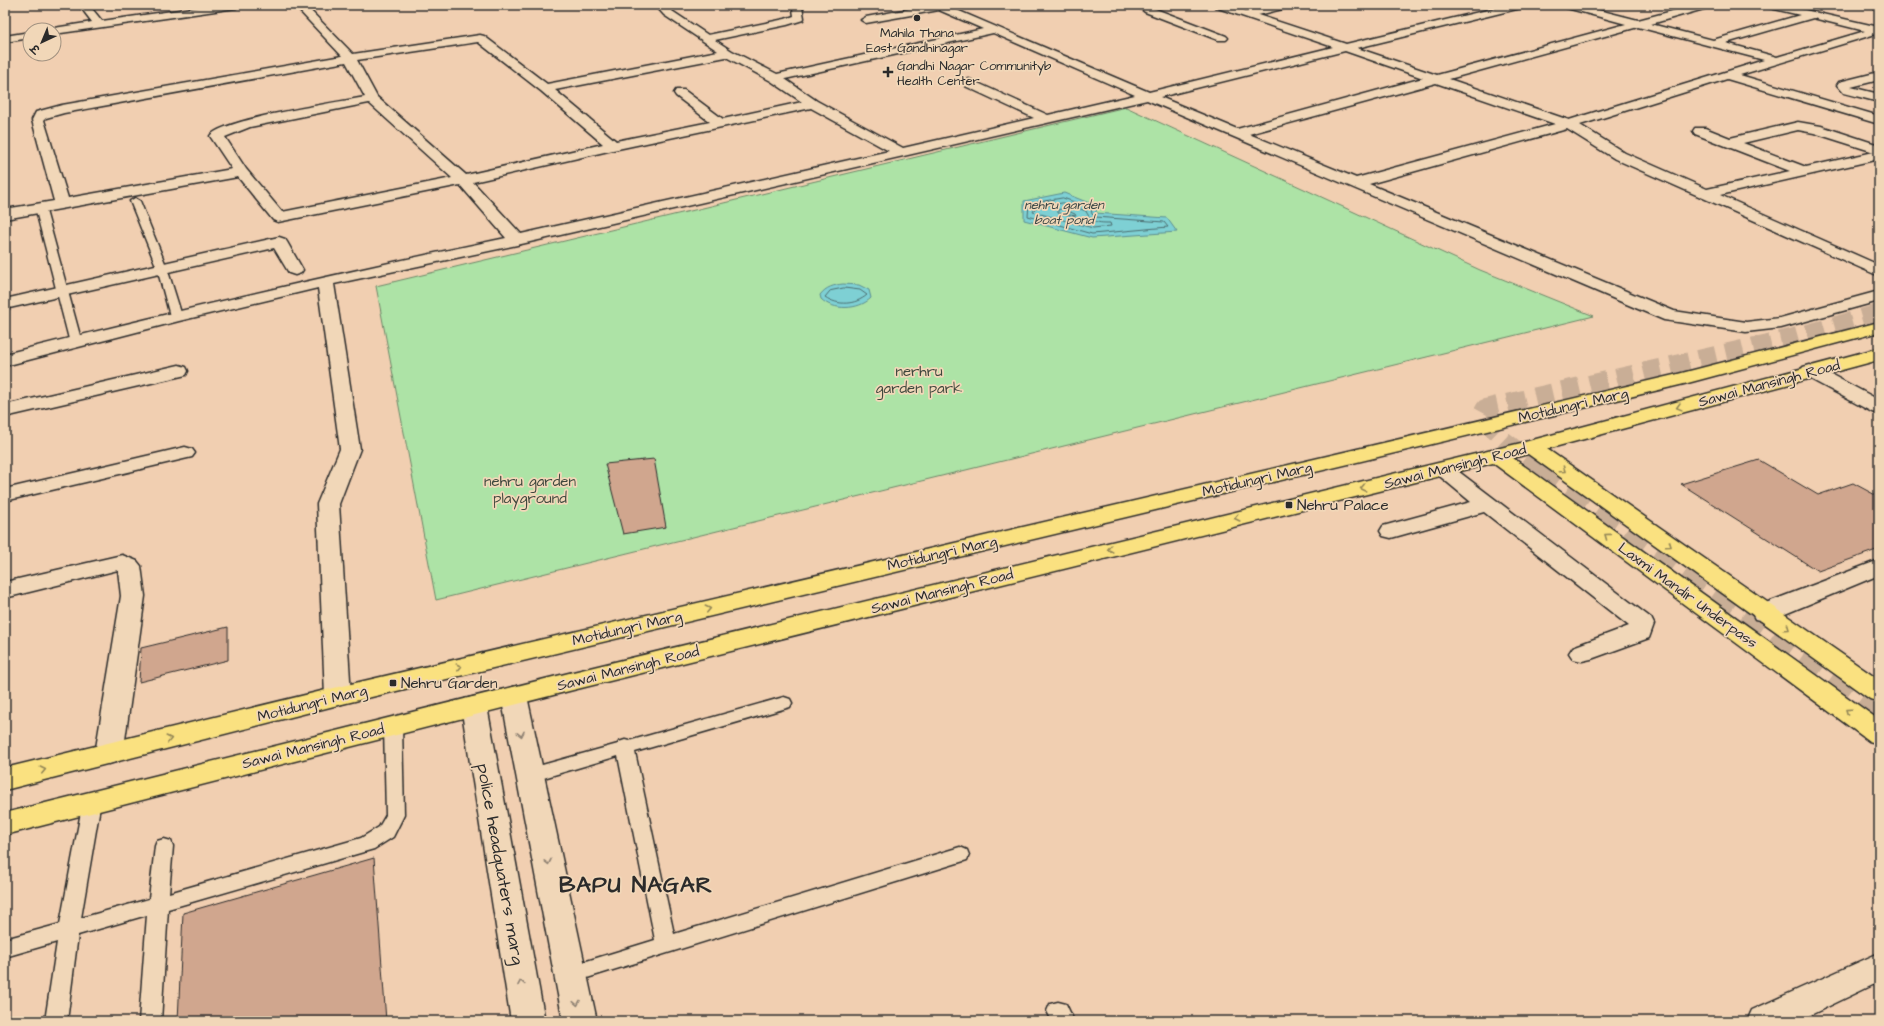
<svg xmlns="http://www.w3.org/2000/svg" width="1884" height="1026" viewBox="0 0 1884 1026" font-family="'Architects Daughter','Playpen Sans Deva',sans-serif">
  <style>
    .green { fill: #ade3a6; stroke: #6c8768 }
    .water { fill: #7ed0d4; stroke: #5d8e90 }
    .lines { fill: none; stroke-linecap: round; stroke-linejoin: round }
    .shore { stroke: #4c6d6f; stroke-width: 1 }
    .building { fill: #d0a68e; stroke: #2b2b2b }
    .primary-tunnel-far1 { stroke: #c9ae96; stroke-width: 18; stroke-dasharray: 18 10; stroke-linecap: butt }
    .primary-tunnel { stroke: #c9ae96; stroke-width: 24; stroke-dasharray: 24 12; stroke-linecap: butt }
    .service-casing { stroke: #2b2b2b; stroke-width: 3 }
    .minor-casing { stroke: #2b2b2b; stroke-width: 3 }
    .tertiary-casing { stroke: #2b2b2b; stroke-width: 3 }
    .primary-casing { stroke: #2b2b2b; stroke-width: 3 }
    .service { fill: #f1d7b8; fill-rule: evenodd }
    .minor { fill: #f1d7b8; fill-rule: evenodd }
    .tertiary { fill: #f1d7b8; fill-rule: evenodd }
    .primary { fill: #fae180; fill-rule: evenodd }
    .oneway { stroke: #928656 }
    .oneway2 { stroke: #8e8172 }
    .poi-dot { fill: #2b2b2b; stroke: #f1d7b8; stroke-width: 1.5 }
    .labels { text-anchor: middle; stroke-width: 3.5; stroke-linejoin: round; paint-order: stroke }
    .far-poi-label { font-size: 13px; fill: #2b2b2b; stroke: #f1d7b8 }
    .far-water-label { font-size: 13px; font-style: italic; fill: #374444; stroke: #f1d7b8 }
    .park-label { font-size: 15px; fill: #3e473d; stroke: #f1d7b8 }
    .street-label { font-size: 15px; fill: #2b2b2b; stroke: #f1d7b8 }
    .poi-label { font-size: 15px; fill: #2b2b2b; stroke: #f1d7b8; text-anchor: start }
    .near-street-label { font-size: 18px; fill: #2b2b2b; stroke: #f1d7b8 }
    .near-district-label { font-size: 23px; font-weight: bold; letter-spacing: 1px; fill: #2b2b2b; stroke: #f1d7b8 }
  </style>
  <rect width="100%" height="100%" fill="#f1cfb1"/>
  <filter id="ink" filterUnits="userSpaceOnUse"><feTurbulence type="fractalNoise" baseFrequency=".025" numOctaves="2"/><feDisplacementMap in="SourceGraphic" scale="8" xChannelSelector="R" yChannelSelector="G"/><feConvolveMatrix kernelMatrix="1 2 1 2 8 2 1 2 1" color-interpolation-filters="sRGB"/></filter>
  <g filter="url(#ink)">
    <path class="green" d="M1126,107L1480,270L1594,316L436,600L376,286Z"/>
    <g class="water">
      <path d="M1064,193L1099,207L1095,213L1167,218L1177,232L1092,238L1024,220V201Z"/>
      <path d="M843,284L859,285L869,290L871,298C859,310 833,311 821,299L820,295C826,287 834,285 843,284Z"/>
    </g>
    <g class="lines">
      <g class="shore">
        <path d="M1063,198L1091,208L1092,214L1095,217L1164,222L1168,227L1092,234L1028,216L1029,204Z"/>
        <path d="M1063,203L1086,211C1091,223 1099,223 1110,223L1111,226L1093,228L1033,212L1035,208Z"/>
        <path d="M1063,209L1075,214L1076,216L1058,213V210Z"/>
        <path d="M844,288L860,290L867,295C855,305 838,306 825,297L830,291Z"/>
      </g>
    </g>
    <g class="building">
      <path d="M654,459L666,527L623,534L605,464Z"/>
      <path d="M1759,460L1818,495L1853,483L1879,497V549L1818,571L1681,484Z"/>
      <path d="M228,627V660L139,682L141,648Z"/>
      <path d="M374,858L386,1021H178L183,913Z"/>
    </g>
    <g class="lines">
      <path class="primary-tunnel-far1" d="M1540,468L1504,440L1480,417L1485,408L1794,337L1879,313"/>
      <path class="primary-tunnel" d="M1539,467L1879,711"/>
      <g class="service-casing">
        <g id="service">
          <path d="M135,198L140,201L167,268L182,316L180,318H172L170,316L157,268L130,201Z"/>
          <path d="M40,204L45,207L82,343L80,345L76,346L70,343L35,207Z"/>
          <path d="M784,697L790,699L792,703L790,707L635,752L674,934L960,847L967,850L969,855L967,860L571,983L564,980L561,974L564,968L655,940L618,756L530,782L524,780L521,775L524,770L618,744L619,742L625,740L629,741Z"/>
          <path d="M393,720L399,722L402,726L404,815L393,837L374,849L367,851L168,909L161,1021H139L147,915L78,935L67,1021H45L57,942L5,957V939L60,924L83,801L86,796L92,794L98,796L101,801L81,918L149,899L155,846L157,841L164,839L171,841L173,846L169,893L361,838L379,827L386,815L384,726L387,722Z"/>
          <path d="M1058,1002L1066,1004L1074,1021H1052L1047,1011L1050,1004Z"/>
        </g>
      </g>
      <g class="minor-casing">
        <g id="minor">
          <path d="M79,5H89L102,21L214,5H241L236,8L54,34V30H49L54,28L92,22Z"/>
          <path d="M294,5H305L353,54L480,35L484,36L547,84L718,51L664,15L655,5H666L672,11L708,35L785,19L794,16L793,9L794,7H802L804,18L803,20L787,25L715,40L732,51L777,74L983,29L939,10L866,23L861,20L866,17L931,5H945L1149,92L1333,47L1215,7L1214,5H1229L1246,11L1273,5H1292L1291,7L1258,15L1346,44L1508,5H1526L1525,7L1357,48L1437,75L1626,24L1563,7L1562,5H1579L1638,20L1695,5H1712L1711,7L1651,24L1713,40L1800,15L1766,7L1765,5H1783L1879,27V33L1740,75L1879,116V124L1727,79L1580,125L1625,153L1707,189L1790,171L1695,134L1693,131L1695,128H1705L1730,138L1798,122L1821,126L1879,145V159L1720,195L1879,265V276L1615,159L1567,129L1369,184L1674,311L1746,322L1780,318L1879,291V301L1781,328L1746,332L1664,320L1147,100L517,245L334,284L360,449L339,504L351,696L347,702L338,705L329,702L325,696L317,504L340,449L318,288L179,321L5,366V354C171,312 338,273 506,238L460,185L278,222L273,220L238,177L5,219V209L54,201L32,120L36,112L62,105L342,56ZM1813,18L1865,31L1777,57L1726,43ZM1638,27L1764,60L1569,120L1449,79ZM993,33L1135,95L1048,115L969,79L965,80L963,83L965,86L1034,118L903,148L817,101L785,79ZM478,42L541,91L603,144L466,175L377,97L357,60ZM1345,51L1423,78L1237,129L1160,97ZM726,57L771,81L802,102L723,119L684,90H676L674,93L676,96L710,122L616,141L555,90ZM346,62L365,97C339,102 222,119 210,136L232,169L68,198L44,120L46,118L64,113ZM1436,83L1555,124L1356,178L1249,134ZM369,103L452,178L282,212L246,169L225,137L250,127ZM811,108L889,151L521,234L473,182L613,150ZM1798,130L1814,133L1874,152L1806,167L1743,143Z"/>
          <path d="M1142,5H1153V8L1226,36L1228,38L1226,40H1218L1145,12L1140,8Z"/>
          <path d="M30,32V38L5,42V36Z"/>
          <path d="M1879,72V80L1851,87L1879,94V102L1844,93L1837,85L1839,82Z"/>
          <path d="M279,237L285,239L287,242L303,270L301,273L295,275L289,273L274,248L5,309V299Z"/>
          <path d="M179,365L186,367L188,371L186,375L5,417V405Z"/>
          <path d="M1810,365L1817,367L1879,400V414L1872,412L1803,375L1801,371L1803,367Z"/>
          <path d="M185,447L192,449L195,453L192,457L5,501V489Z"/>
          <path d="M1443,463L1450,465L1651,618L1654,624L1649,638L1591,659L1582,661L1573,659L1569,653L1573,647L1629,626L1484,512L1391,538L1383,536L1380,531L1383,526L1471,502L1436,473L1433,469L1436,465Z"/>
          <path d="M122,555L137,561L141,566L145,596L123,754L119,761L109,764L99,761L95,754L121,596L118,570L5,598V582Z"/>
          <path d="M1879,560V575L1773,619L1764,621L1755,619L1752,613L1755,607Z"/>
          <path d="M1879,953V982L1798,1021H1747L1752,1010Z"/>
        </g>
      </g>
      <g class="tertiary-casing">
        <g id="tertiary">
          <path d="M514,687L523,690L527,696L597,1021H563L501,696L505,690Z"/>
          <path d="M474,697L483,699L487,706L545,1021H511L461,706L465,699Z"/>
        </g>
      </g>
      <g class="primary-casing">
        <g id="primary">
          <path d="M1879,322V332L1684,384L338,705L5,790V768L338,687L1674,375Z"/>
          <path d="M1879,348V360L1547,449L1879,680V702L1870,699L1528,454L1513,458L1879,720V744L1869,741L1493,463L573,690L5,835V813L573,672L1521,443Z"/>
        </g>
      </g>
      <use href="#service" class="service"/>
      <use href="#minor" class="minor"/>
      <use href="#tertiary" class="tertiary"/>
      <use href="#primary" class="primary"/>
    </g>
    <defs><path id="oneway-chevron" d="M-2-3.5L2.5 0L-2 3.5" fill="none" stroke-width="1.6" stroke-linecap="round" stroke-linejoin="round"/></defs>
    <g class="oneway">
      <use href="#oneway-chevron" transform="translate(1679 407) rotate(165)"/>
      <use href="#oneway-chevron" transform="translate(1563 470) rotate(35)"/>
      <use href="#oneway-chevron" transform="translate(1363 488) rotate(167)"/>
      <use href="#oneway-chevron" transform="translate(1237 518) rotate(166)"/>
      <use href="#oneway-chevron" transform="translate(1607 536) rotate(-144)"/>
      <use href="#oneway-chevron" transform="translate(1669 545) rotate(35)"/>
      <use href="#oneway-chevron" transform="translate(1110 549) rotate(166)"/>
      <use href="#oneway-chevron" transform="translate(708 609) rotate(-13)"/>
      <use href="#oneway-chevron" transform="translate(1787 628) rotate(35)"/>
      <use href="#oneway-chevron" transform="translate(459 667) rotate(-13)"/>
      <use href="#oneway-chevron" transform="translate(1848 711) rotate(-144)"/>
      <use href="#oneway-chevron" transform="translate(169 739) rotate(-14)"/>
      <use href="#oneway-chevron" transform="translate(43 770) rotate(-13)"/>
    </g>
    <g class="oneway2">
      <use href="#oneway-chevron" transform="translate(521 734) rotate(78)"/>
      <use href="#oneway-chevron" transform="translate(548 862) rotate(78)"/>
      <use href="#oneway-chevron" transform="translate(521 983) rotate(-100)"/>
      <use href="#oneway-chevron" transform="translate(577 1003) rotate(79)"/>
    </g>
  </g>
  <g class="poi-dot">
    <circle cx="917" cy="18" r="4"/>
    <path d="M886 66h4v4h4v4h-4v4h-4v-4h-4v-4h4z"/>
    <rect x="1285" y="501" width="8" height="8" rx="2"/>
    <rect x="389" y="679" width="8" height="8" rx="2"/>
  </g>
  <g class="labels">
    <g class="far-poi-label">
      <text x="917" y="37">Mahila Thana<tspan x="917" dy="15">East Gandhinagar</tspan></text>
      <text x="897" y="70" text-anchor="start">Gandhi Nagar Communityb<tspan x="897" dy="15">Health Center</tspan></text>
    </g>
    <g class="far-water-label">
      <text x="1064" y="209">nehru garden<tspan x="1064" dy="15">boat pond</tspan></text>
    </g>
    <g class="park-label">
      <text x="919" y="376">nerhru<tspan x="919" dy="17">garden park</tspan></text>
      <text x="530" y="486">nehru garden<tspan x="530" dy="17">playground</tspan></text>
    </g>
    <g class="street-label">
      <text transform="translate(1769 383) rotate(-15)" y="5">Sawai Mansingh Road</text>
      <text transform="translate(1573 405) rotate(-13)" y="5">Motidungri Marg</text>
      <text transform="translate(1455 466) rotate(-14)" y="5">Sawai Mansingh Road</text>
      <text transform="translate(1257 479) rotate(-13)" y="5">Motidungri Marg</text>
      <text transform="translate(942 553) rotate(-13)" y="5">Motidungri Marg</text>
      <text transform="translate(942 591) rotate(-14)" y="5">Sawai Mansingh Road</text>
      <text transform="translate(1688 595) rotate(36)" y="5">Laxmi Mandir Underpass</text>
      <text transform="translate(627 628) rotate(-13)" y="5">Motidungri Marg</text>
      <text transform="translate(628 668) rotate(-14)" y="5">Sawai Mansingh Road</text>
      <text transform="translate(312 703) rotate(-14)" y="5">Motidungri Marg</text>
      <text transform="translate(313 746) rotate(-14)" y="5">Sawai Mansingh Road</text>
    </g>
    <g class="poi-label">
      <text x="1297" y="510">Nehru Palace</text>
      <text x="401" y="688">Nehru Garden</text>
    </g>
    <g class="near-street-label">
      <text transform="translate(501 864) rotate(80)" y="6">police headquaters marg</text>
    </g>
    <g class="near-district-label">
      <text x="636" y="892">BAPU NAGAR</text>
    </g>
  </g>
  <rect width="1884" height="1026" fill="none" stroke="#f1d7b8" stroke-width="20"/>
  <rect x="10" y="10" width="1864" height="1006" fill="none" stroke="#2b2b2b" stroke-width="1.5" filter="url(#ink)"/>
  <g transform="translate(42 42) rotate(224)"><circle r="19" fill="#f1d7b8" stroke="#a29280"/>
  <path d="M0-3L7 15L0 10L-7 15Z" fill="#2b2b2b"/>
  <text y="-6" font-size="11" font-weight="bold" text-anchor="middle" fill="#2b2b2b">उ</text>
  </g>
</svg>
